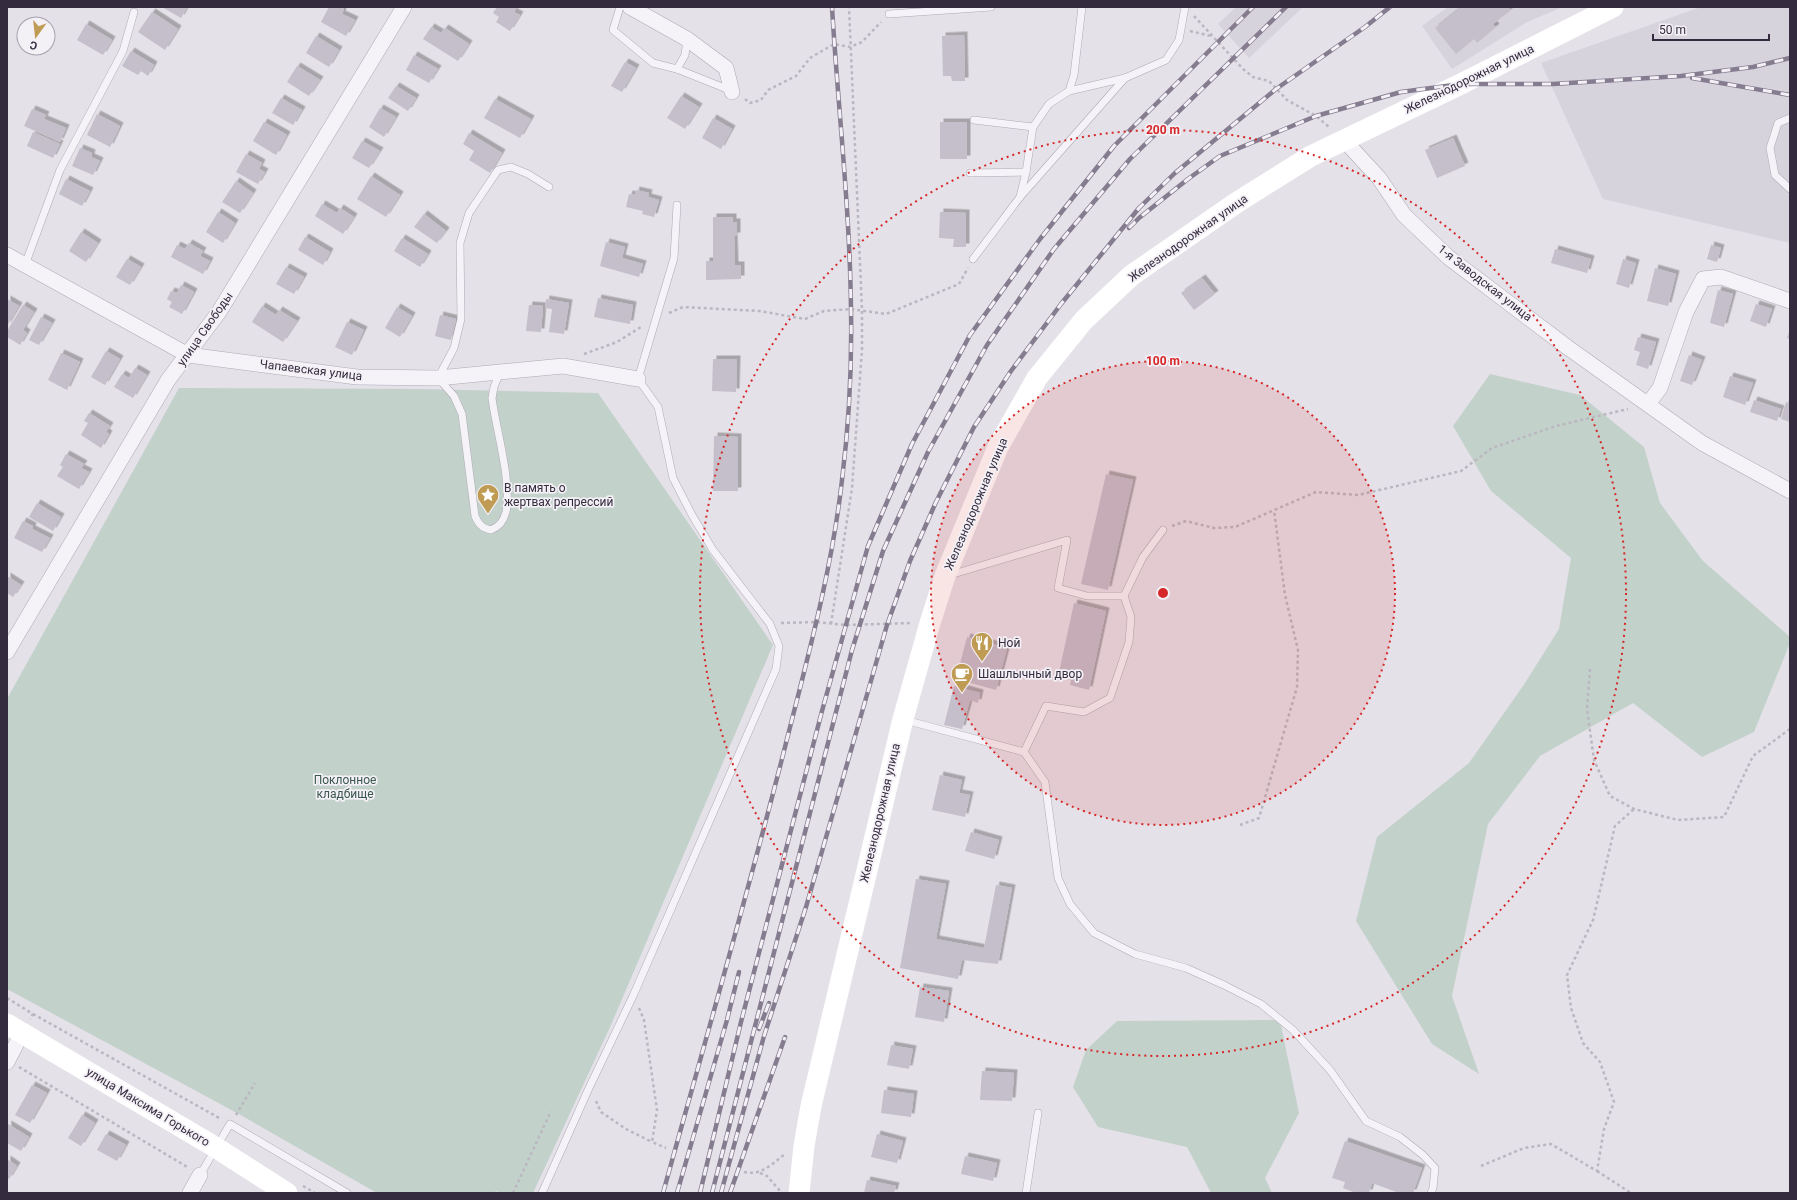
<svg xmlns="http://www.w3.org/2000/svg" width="1797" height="1200" viewBox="0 0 1797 1200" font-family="Roboto,sans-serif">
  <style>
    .built { fill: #d7d3dd }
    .green { fill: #c3d1cb }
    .building { fill: #c4bfca; filter: url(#shadow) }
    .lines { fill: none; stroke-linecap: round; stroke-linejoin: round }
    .lane-casing { stroke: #afaab5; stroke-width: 8 }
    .street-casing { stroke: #afaab5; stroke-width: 16 }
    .path { stroke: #bbb7c0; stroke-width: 2.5; stroke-dasharray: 3 3; stroke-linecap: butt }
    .lane { stroke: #f5f3f7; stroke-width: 7 }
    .street { stroke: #f5f3f7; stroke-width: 15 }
    .secondary { stroke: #fff; stroke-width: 21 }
    .rail-casing { stroke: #857c90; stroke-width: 4.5 }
    .rail { stroke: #f3f0f6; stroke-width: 3; stroke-dasharray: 9; stroke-linecap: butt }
    .path-bridge { stroke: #bbb7c0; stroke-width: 2.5; stroke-dasharray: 3 3; stroke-linecap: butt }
    .secondary-bridge { stroke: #fff; stroke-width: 21 }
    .ring { fill: none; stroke: #d62828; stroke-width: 2; stroke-dasharray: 2 4 }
    .labels { text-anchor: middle; stroke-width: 3.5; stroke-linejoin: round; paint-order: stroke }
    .street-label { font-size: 12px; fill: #342b3e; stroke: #f3f0f6 }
    .poi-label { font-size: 12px; fill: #342b3e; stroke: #f3f0f6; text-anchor: start }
    .park-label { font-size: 12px; fill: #3a584d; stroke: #f3f0f6 }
    .centre { fill: #d62828; stroke: #f3f0f6; stroke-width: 2 }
    .ring-label { font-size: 12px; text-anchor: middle; font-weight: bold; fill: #d62828; stroke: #f3f0f6; stroke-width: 3.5; stroke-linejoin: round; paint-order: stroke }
  </style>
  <defs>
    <filter id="shadow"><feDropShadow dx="3.5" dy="-3.5" stdDeviation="0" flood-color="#0004"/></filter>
  </defs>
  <rect width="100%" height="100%" fill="#e4e1e8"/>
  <g class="built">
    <path d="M1236,7H1303L1249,58L1218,24Z"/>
    <path d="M1448,7H1563L1527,22L1452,69L1422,26Z"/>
    <path d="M1701,7H1790V243L1603,199L1541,63Z"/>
  </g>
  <g class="green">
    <path d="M1490,374L1580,395L1644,447L1660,503L1703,561L1790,637V643L1754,732L1702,757L1633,703L1540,756L1488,824L1452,996L1479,1074L1432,1044L1356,921L1377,837L1469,763L1523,686L1559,629L1571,558L1491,491L1453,426Z"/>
    <path d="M179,388L419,389L598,393L773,645L611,1025L533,1193H500L496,1191L494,1193H377L237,1113L7,989V699Z"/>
    <path d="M1280,1020L1299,1113L1265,1178L1272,1193H1211L1187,1147L1098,1127L1073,1087L1086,1050L1117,1021Z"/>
  </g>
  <g class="building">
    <path d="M162,7H187L181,18Z"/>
    <path d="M329,7H340L344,9L342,14L355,20L346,36L321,22Z"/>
    <path d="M497,7H517L514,12L520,15L510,31L496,22L499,17L493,13Z"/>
    <path d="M1461,7H1508L1511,10L1493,24L1496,27L1477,43L1474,39L1456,54L1435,28Z"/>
    <path d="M152,12L178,29L165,50L138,32Z"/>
    <path d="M86,24L112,40L103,55L77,40Z"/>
    <path d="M431,27L441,33L445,28L469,44L458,61L423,39Z"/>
    <path d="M964,35L965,81H952L951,76H943L942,36Z"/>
    <path d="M316,36L339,50L329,67L306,53Z"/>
    <path d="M131,51L154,65L148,76L141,71L138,75L122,66Z"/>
    <path d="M414,55L438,69L429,83L406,70Z"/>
    <path d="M625,62L636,68L622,92L611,86Z"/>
    <path d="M297,66L320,80L309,96L287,82Z"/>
    <path d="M396,86L416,98L408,111L388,98Z"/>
    <path d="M681,96L699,107L685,129L667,118Z"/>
    <path d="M281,98L302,110L293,125L272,113Z"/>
    <path d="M495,99L531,119L520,138L484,118Z"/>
    <path d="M380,108L396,117L384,137L369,127Z"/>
    <path d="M32,109L46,115L44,119L66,128L60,142L24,126Z"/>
    <path d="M97,114L120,126L110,147L87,135Z"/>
    <path d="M713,118L732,129L721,149L702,138Z"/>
    <path d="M264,122L287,135L276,155L253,141Z"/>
    <rect x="940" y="122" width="27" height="37"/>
    <path d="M33,132L60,144L53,158L27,146Z"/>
    <path d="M469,133L502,153L490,173L469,160L474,151L463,144Z"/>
    <path d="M1453,138L1465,166L1437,178L1425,150Z"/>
    <path d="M362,141L380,151L369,168L352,158Z"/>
    <path d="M80,148L92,153L91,157L100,161L93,175L72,166Z"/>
    <path d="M246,154L262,163L259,169L265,172L258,184L236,172Z"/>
    <path d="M371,176L400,195L386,217L357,199Z"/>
    <path d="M66,179L90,191L82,206L59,194Z"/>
    <path d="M236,181L253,193L240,213L222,202Z"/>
    <path d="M636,190L649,193L648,197L659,200L654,217L642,214L643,211L626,207L629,194L635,195Z"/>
    <path d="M322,204L337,213L340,208L354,217L343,234L315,216Z"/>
    <path d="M218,212L235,223L223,243L206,232Z"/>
    <path d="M940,212L966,213V247H953L954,239L939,238Z"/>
    <path d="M424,214L446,231L437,243L414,227Z"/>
    <path d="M713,217H733V222H737V236H734L735,265H741V279L706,280V261H713Z"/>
    <path d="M81,232L98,243L86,262L69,251Z"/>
    <path d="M305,237L330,252L323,265L298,250Z"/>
    <path d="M402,238L428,254L420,267L394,251Z"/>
    <path d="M606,242L625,247L622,258L643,264L639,277L600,266Z"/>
    <path d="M189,243L203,251L200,256L210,261L203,274L171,257L177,245L185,249Z"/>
    <path d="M1711,245L1721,248L1717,262L1707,259Z"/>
    <path d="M1555,249L1591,259L1587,273L1551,263Z"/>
    <path d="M127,259L141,267L130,285L116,277Z"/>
    <path d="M1623,259L1636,263L1629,288L1616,284Z"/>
    <path d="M286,267L304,277L294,294L276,284Z"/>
    <path d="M1655,268L1676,274L1668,306L1647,301Z"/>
    <path d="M1202,278L1215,294L1194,310L1181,293Z"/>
    <path d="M181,285L194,292L182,314L169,307L172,302L167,299L171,291L177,293Z"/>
    <path d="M1718,290L1733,294L1724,327L1710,323Z"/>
    <path d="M598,298L633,305L630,324L594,317Z"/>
    <path d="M7,299L19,306L7,326Z"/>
    <path d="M546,299L569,303L564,334L549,332L552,309L545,308Z"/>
    <path d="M1756,304L1772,309L1766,327L1750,321Z"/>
    <path d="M23,305L34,312L23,330L27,333L20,345L7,337V331Z"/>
    <path d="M529,305L543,306L541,332L526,331Z"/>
    <path d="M262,306L276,315L279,310L297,321L283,342L252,322Z"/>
    <path d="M397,307L412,316L400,337L385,328Z"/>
    <path d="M440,315L456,319L451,340L435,336Z"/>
    <path d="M41,317L52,323L39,345L29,340Z"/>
    <path d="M347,322L364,330L352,355L335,347Z"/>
    <path d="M1790,330V339L1787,338Z"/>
    <path d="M1638,337L1656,342L1648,369L1636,365L1640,352L1634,350Z"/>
    <path d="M106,351L120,359L105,385L91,377Z"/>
    <path d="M61,353L80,362L67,390L48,380Z"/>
    <path d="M1689,355L1702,360L1692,385L1680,381Z"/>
    <path d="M713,359H737L736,392L712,391Z"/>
    <path d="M135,368L147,375L133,398L114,387L122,374L129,378Z"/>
    <path d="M1730,376L1753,383L1745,405L1723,397Z"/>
    <path d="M1754,400L1781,409L1777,421L1750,412Z"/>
    <path d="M1786,402L1790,404V422L1781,419Z"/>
    <path d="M89,413L110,426L106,432L109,434L101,448L81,435L88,423L84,421Z"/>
    <path d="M714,436L738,437V491H713Z"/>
    <path d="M66,454L84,464L81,468L89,472L79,489L57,476L63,467L60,465Z"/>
    <path d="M1106,474L1133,480L1108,590L1081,584Z"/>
    <path d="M37,503L61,517L53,531L29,517Z"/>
    <path d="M23,521L33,526L32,529L50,538L42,552L14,538Z"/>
    <path d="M7,576L21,585L13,597L7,593Z"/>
    <path d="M1074,603L1106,611L1089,690L1070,685L1071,680L1058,677Z"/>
    <path d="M967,637L1007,648L996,690L956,679Z"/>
    <path d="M954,686L980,693L978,703L970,700L962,729L944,725Z"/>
    <path d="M940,775L962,780L959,793L970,795L965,817L932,810Z"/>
    <path d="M971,832L999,840L994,859L965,851Z"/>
    <path d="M916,879L946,884L936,939L984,948L996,885L1012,888L998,964L962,960L958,979L900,968Z"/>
    <path d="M920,987L949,991L944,1022L915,1017Z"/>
    <path d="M891,1045L913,1049L909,1069L887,1065Z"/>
    <path d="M982,1071L1014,1073L1012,1101L980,1100Z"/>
    <path d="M32,1085L47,1093L30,1123L15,1115Z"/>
    <path d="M884,1090L914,1094L911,1117L881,1113Z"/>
    <path d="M82,1115L95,1123L81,1146L68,1138Z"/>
    <path d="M8,1124L29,1137L21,1151L7,1143Z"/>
    <path d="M106,1134L126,1145L117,1161L97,1150Z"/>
    <path d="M877,1134L903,1141L897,1163L871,1157Z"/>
    <path d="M1345,1141L1422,1168L1413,1193H1399L1372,1183L1369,1193H1356L1343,1188L1345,1182L1332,1178Z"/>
    <path d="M965,1156L997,1163L993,1181L961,1174Z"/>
    <path d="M7,1159L17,1166L9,1179L7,1178Z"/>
    <path d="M867,1180L896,1186L894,1193H864Z"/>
  </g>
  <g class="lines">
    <g class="lane-casing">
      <g id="lane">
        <path d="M620,7L613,30L653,63L677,69L732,91"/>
        <path d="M889,14L991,7"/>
        <path d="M677,69L685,55L687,39"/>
        <path d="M1069,91L1125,78L1166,60L1179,40L1185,7"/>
        <path d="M1790,118L1778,123L1770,148L1775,175L1790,189"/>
        <path d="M974,120L1033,127L1049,104L1069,91L1074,75L1082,7"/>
        <path d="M970,173L1026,172"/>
        <path d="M1020,197L1125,78"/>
        <path d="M973,259L1020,197L1026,172L1033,127"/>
        <path d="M25,265L60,170L123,51L134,12"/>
        <path d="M500,372L494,387L492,398C496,430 512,481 506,512C504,520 499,527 491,530C482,528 479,525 475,516L462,414L454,396L438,378L454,348L461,319L460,243L469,213L498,170L511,167L528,174L549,187"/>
        <path d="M950,575L1067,540L1058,588L1087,596H1124"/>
        <path d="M905,720L1024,752L1045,782L1058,878L1070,904L1094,933L1135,954L1186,968L1224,985L1261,1004L1293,1030L1330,1070L1366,1121L1400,1137L1423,1155L1435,1168L1433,1188L1431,1193"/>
        <path d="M1024,752L1046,706L1084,712L1110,698L1129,642L1131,617L1124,596L1143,557L1163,530"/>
        <path d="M200,1175L230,1124L347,1193"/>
        <path d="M542,1193L589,1088L633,996L776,669L779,646L770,624L713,550L692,515L673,478L658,407L638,379L674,258L677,205"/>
        <path d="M1026,1193L1038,1113"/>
      </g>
    </g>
    <g class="street-casing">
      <g id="street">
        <path d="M630,7L687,39L726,68L732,92"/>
        <path d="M1343,139L1379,178L1404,215L1448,257L1567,347L1702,443L1790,491"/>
        <path d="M7,255L188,355L357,377L438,378L563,366L638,379"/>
        <path d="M1648,404L1660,388L1686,312L1703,279L1721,277L1790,301"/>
        <path d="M7,652L168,380L219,312L404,7"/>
        <path d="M7,1062L22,1033"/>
        <path d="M190,1193L200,1175"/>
      </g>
    </g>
    <g class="path">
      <path d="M1194,16L1243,69L1253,77L1269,81L1287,100L1316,116L1329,127"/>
      <path d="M1190,31L1211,36"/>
      <path d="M745,99L750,103L761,100L768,90L796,76L810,58L834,44L850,47L862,42L881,22"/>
      <path d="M669,313L683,307L759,311L805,319L824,311L851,309L886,314L959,284L968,268"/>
      <path d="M584,354L617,342L641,327"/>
      <path d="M1172,526L1186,521L1214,528L1235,527L1316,492L1358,495L1461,471L1492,448L1556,426L1628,409"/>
      <path d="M781,623L816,622L846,625L912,623"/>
      <path d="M831,624L852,488L862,350V310L849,7"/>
      <path d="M1590,669L1587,709L1594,760L1610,796L1634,809L1678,820L1724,817L1753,756L1790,729"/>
      <path d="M1240,825L1259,818L1297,687L1298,650L1285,595L1274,510"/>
      <path d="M7,998L33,1014L30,1019"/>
      <path d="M639,1008L644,1020L657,1110L652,1142L666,1148"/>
      <path d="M33,1014L221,1119"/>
      <path d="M19,1067L189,1168"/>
      <path d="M596,1101L601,1112L626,1129L652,1142"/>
      <path d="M236,1115L255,1083"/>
      <path d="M1481,1166L1524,1148L1551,1144L1597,1171L1604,1129L1614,1102L1600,1062L1583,1043L1571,1008L1567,975L1593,920L1615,826L1634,809"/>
      <path d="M1597,1171L1631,1193"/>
      <path d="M744,1172C761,1176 772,1164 785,1154"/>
      <path d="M760,1173L767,1176L781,1192"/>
      <path d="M513,1193L551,1111"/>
    </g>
    <use href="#lane" class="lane"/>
    <use href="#street" class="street"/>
    <g class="secondary">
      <path d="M7,1024L22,1033"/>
      <path d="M799,1193L804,1146L811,1106L903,719L930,623L945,576L998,447L1037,378L1084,320L1132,275L1236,203L1311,156L1461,84L1613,7"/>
    </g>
    <g class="rail-casing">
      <g id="rail">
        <path d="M1692,78L1790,95"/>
        <path d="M1129,228L1139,218L1188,179L1220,156L1316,116L1401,92L1461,84H1553L1681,76L1753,67L1790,58"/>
        <path d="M759,1029L769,1003"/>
        <path d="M663,1193C704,1045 747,897 785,747C807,660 832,570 842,480C849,424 852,367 851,310C850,209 838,108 832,7"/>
        <path d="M677,1193L727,1020L739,972"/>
        <path d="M700,1193L741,1022L822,711L868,546L912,444L970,335L1040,239L1114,146L1253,7"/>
        <path d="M712,1193L852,650L883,551L928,452L987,345L1054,249L1130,159L1286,7"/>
        <path d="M721,1193L764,1036L806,907L887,625L910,561L936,502L974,427L1011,371L1061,304L1139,208L1175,173L1276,89L1365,27L1390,7"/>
        <path d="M730,1193L785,1037"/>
      </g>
    </g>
    <use href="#rail" class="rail"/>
    <path class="path-bridge" d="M303,1186L315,1193"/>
    <path class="secondary-bridge" d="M22,1033L215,1147L287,1193"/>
  </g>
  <circle cx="1163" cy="593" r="232" fill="#d62828" fill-opacity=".12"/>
  <g class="ring">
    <circle cx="1163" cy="593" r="232"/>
    <circle cx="1163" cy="593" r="463"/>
  </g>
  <defs>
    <g id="sight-pin" transform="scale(1.15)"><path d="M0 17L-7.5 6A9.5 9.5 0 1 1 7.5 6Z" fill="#bf9b54" stroke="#f3f0f6"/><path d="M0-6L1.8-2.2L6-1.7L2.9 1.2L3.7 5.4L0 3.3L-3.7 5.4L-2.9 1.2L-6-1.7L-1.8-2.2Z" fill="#fff"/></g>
    <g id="restaurant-pin" transform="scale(1.15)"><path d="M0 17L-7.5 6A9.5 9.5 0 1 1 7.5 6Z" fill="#bf9b54" stroke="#f3f0f6"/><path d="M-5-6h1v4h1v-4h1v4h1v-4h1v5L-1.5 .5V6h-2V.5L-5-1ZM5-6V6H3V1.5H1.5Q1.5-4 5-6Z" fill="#fff"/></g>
    <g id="cafe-pin" transform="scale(1.15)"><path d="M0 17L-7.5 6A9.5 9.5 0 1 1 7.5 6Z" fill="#bf9b54" stroke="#f3f0f6"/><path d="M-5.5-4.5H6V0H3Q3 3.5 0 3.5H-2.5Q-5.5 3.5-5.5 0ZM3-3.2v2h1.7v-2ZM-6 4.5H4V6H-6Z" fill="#fff"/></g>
  </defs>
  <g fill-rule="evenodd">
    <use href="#sight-pin" x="488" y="495"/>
    <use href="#restaurant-pin" x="982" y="643"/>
    <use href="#cafe-pin" x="962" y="674"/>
  </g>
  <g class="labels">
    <g class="street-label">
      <text transform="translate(1469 79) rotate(-26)" y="4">Железнодорожная улица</text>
      <text transform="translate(1188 238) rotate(-35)" y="4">Железнодорожная улица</text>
      <text transform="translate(1485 283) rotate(38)" y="4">1-я Заводская улица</text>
      <text transform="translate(205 329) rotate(-55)" y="4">улица Свободы</text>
      <text transform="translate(311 370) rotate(7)" y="4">Чапаевская улица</text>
      <text transform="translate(976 504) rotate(-67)" y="4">Железнодорожная улица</text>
      <text transform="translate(880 813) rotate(-77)" y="4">Железнодорожная улица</text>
      <text transform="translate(148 1107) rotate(31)" y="4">улица Максима Горького</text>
    </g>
    <g class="poi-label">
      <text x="504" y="492">В память о<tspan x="504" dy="14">жертвах репрессий</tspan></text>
      <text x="998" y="647">Ной</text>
      <text x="978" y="678">Шашлычный двор</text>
    </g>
    <g class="park-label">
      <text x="345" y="784">Поклонное<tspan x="345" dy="14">кладбище</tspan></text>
    </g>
  </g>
  <circle cx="1163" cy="593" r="6" class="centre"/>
  <g class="ring-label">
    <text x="1163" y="134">200 m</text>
    <text x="1163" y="365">100 m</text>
  </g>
  <rect width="1797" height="1200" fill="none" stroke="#342b3e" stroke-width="16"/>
  <g transform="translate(36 36) rotate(195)"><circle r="19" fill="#f3f0f6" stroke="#a7a1ac"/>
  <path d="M0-3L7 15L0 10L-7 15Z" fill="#bf9b54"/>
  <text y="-6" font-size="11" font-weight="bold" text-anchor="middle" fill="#342b3e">С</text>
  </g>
  <path d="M1653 34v6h116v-6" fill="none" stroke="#342b3e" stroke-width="2"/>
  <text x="1659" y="34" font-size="12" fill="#342b3e" stroke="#f3f0f6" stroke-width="3" paint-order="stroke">50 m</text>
</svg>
